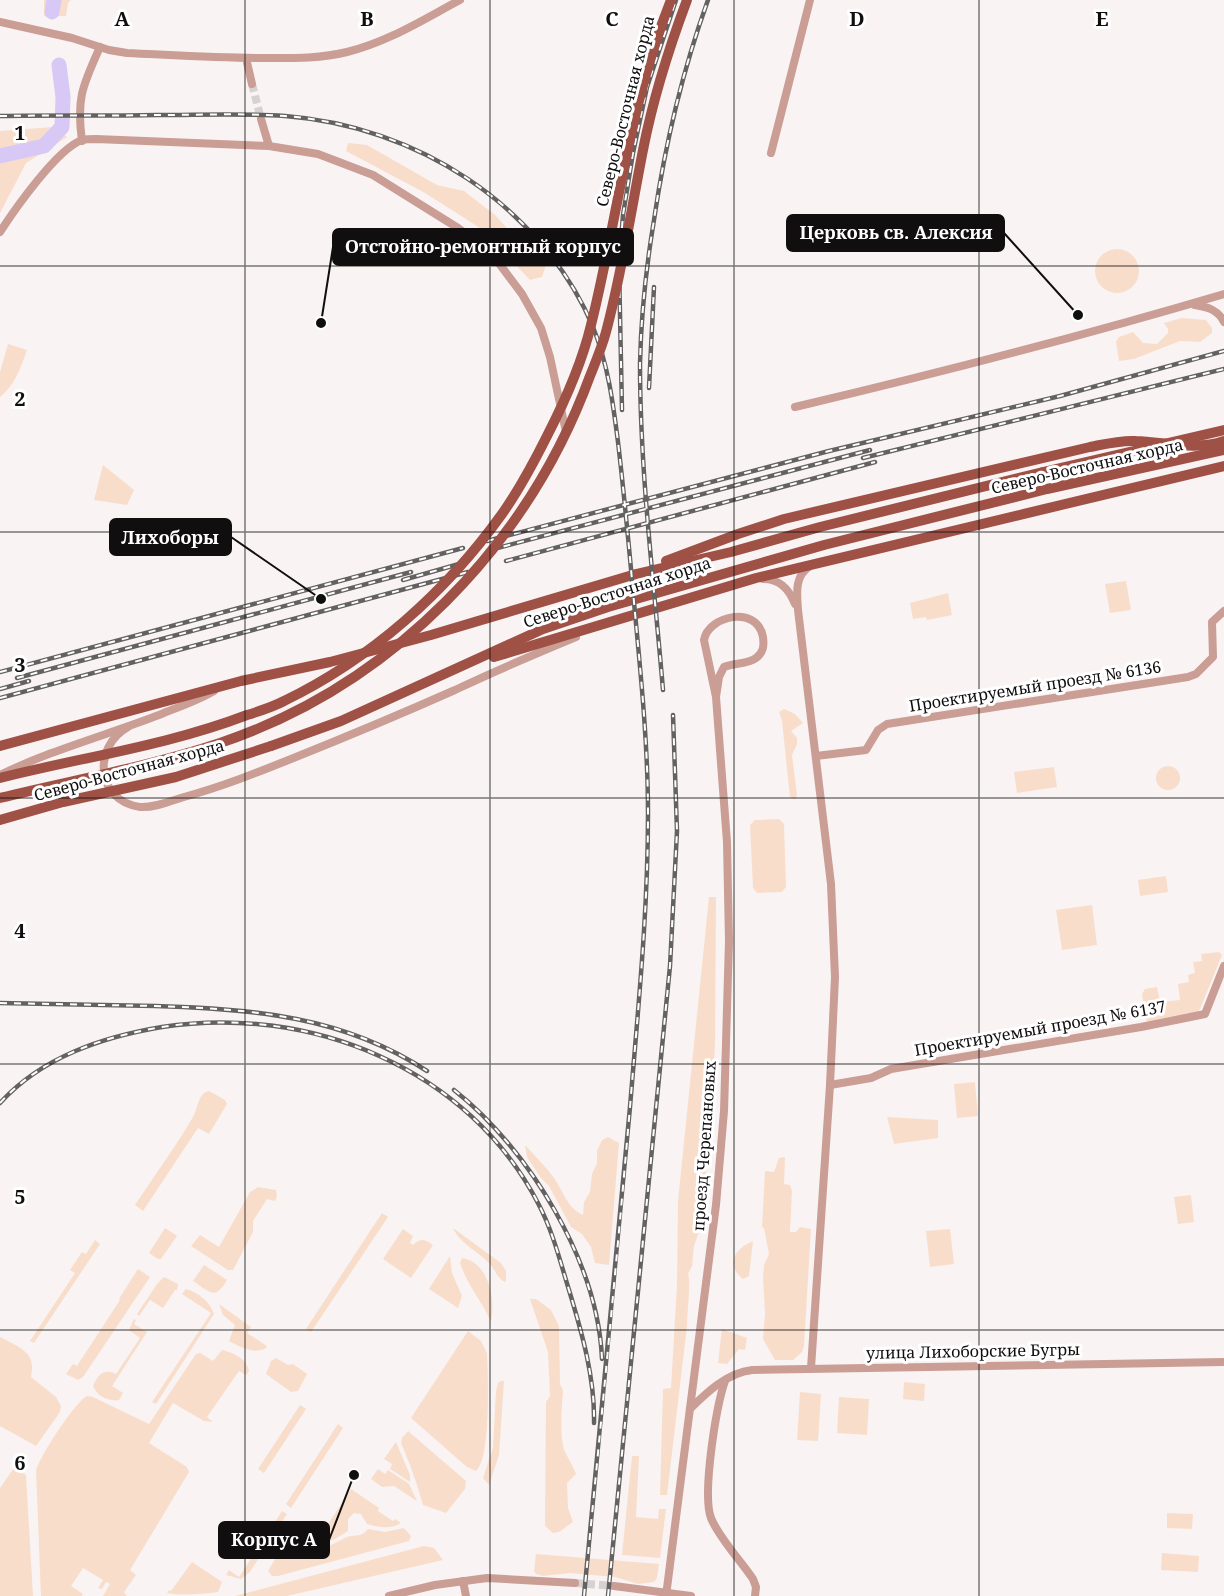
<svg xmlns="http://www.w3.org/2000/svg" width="1224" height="1596" viewBox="0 0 1224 1596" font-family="'Noto Serif',serif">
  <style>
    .green { fill: #f8deca }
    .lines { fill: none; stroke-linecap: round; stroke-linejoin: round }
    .river { stroke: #d7c8f6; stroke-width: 15 }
    .minor-tunnel { stroke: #d6d1d2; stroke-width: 8; stroke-dasharray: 8 4; stroke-linecap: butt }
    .minor { stroke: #ca9d95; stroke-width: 8 }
    .major { stroke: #9f5146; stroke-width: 10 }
    .rail-casing { stroke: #646161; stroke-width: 4.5 }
    .rail { stroke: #fff; stroke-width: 2; stroke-dasharray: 7; stroke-linecap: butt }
    .major-bridge { stroke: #9f5146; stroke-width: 10 }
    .grid { fill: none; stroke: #100e0e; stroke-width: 1.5; stroke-opacity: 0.55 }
    .labels { text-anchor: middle; stroke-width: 6; stroke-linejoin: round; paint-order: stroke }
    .street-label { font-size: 16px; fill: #100e0e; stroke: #fff }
    .grid-label { font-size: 20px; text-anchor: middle; font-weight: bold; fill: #100e0e; stroke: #fff; stroke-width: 6; stroke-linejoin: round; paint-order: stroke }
    .leader { fill: none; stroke: #100e0e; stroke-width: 2 }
    .callout-dot { fill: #100e0e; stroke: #fff; stroke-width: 2 }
    .callout { fill: #100e0e; stroke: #100e0e; stroke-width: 2 }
    .callout-label { font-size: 18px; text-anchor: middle; font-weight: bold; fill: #fff }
  </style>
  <rect width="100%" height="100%" fill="#f9f3f4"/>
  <g class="green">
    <path d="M44,0H71L68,3L66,16H44Z"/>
    <path d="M53,127L67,137L26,163L0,213V131Z"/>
    <path d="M348,143L367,145L437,185L464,191L495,215L535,258L546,265L542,277L530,280L480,228L425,193L346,151Z"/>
    <circle cx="1117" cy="271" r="22"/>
    <path d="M1182,318L1206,320L1212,328V333L1200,342L1180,341L1134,359L1119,361L1116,342L1119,337L1133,332L1143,343L1157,344L1168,333V329L1164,323Z"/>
    <path d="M8,344L27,350C21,367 15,385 0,397V372Z"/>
    <path d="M103,465L134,490L127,505L94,500Z"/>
    <path d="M1126,581L1131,610L1110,613L1105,584Z"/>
    <path d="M948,593L952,615L927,620L926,617L913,619L910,603Z"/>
    <path d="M784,709L795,714L803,723L791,731L797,738V744L792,755L797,795L796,799H793L790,797L782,721L779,712Z"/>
    <circle cx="1168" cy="778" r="12"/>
    <path d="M1054,767L1057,787L1017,793L1014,772Z"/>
    <path d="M779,819L784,824L786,887L782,892L757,893L753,888L750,825L755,820Z"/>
    <path d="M1166,876L1168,892L1140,896L1138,880Z"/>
    <path d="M709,897H716L715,1044L710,1131L701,1226L694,1246L692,1266L688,1274C691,1281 687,1315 687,1326L667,1495H660L663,1389L671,1388L677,1285L678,1201Z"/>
    <path d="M1092,905L1097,945L1062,950L1056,910Z"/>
    <path d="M1219,952L1222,955L1200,1009L1197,1013L1149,1022L1146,1020L1142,994L1145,989L1157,987L1160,1002L1180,1000L1178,984L1189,982L1188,975L1195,973L1193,962L1202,961L1201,954Z"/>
    <path d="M975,1082L978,1116L957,1118L954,1084Z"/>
    <path d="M209,1091L225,1100L227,1104L209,1134L198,1128L143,1211L135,1205C154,1176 175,1148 193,1117C198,1108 198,1093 209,1091Z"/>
    <path d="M887,1117L938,1120V1138L894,1144Z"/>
    <path d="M608,1137L619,1143L609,1265L595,1263L591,1247L582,1234L571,1227L549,1186L541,1178L527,1157L525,1145C535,1156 545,1166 554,1178C564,1192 567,1208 583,1215L584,1202L590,1192L592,1174L597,1163V1151L602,1140Z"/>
    <path d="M785,1157L784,1184L790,1185L792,1191L790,1232H796L800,1227L811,1229L804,1346L802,1352L793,1360H775L763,1339L765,1314L763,1277L764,1265L769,1254L764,1228L762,1227L765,1171L774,1172L779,1158Z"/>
    <path d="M258,1187L276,1190L277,1197L275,1201L267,1199L253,1221V1232L233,1270H228L191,1246L200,1235L219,1247L250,1192Z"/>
    <path d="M1191,1195L1194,1222L1178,1224L1174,1197Z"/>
    <path d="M382,1213L388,1217L311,1332L306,1329Z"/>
    <path d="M165,1228L177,1236L161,1259H158L149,1253Z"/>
    <path d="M453,1228L501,1263L506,1271V1280L505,1282C498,1279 495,1270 490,1264C478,1251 460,1244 453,1228Z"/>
    <path d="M403,1229L413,1236L410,1243L413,1245C421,1238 424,1239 433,1245L411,1278L383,1259Z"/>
    <path d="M950,1229L954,1264L930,1267L926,1231Z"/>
    <path d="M95,1240L100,1244L34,1343L30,1341L75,1273L70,1270L82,1252L86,1254Z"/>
    <path d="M753,1241L749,1276L743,1279C725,1265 734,1249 753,1241Z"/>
    <path d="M450,1256L452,1273L462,1296L458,1308L429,1289Z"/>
    <path d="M462,1258C489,1262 496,1300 491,1322C482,1301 467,1285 460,1263Z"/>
    <path d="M204,1265L227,1280C215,1301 210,1292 193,1281Z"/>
    <path d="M138,1269L150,1277L83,1377L78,1380L66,1374L73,1364L77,1366L120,1300L119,1299Z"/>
    <path d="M164,1277L178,1284L177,1290H175L163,1308L150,1300L139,1316L137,1314L157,1284Z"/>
    <path d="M186,1289C198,1292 210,1302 214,1314L156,1404L152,1402L211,1313L182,1294Z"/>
    <path d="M530,1299H536L551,1310L559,1326L560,1384L563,1390C562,1407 559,1437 565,1452C569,1460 573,1466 576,1474L567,1483L568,1508L573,1522L559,1532L553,1533L545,1526L546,1402L550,1396L548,1352Z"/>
    <path d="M219,1304L251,1327L247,1333L267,1346L266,1348C255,1355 240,1347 229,1341L235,1325L223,1315Z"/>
    <path d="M134,1319L136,1320L134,1324L147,1332L112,1386L123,1393L119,1400C109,1402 97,1396 93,1386C98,1374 104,1368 116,1374L140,1338L129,1330Z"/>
    <path d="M722,1329L747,1338L745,1350L739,1349L727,1364L718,1363Z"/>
    <path d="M468,1331L481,1341L487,1353C488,1374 491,1458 476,1471L467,1467L411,1418Z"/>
    <path d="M0,1337C19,1347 37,1352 31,1377L56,1397L61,1406L60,1412L36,1446L0,1426Z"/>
    <path d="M222,1350C234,1353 247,1359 249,1371L246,1375L239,1371L207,1417L213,1422L204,1421L173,1403L149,1443L187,1467L189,1472L130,1570L136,1575L124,1592L127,1596H103L110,1584L106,1582L102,1589L98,1588L103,1580L83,1568L71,1586L83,1594L82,1596H41L36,1470C41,1455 74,1403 87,1396L93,1397L149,1424L196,1354L200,1353L213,1361Z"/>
    <path d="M276,1358L288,1365L293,1364L307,1374L298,1391L291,1392L266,1374L271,1361Z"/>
    <path d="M501,1381H504L499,1455L489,1485L483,1478L493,1448L496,1391L498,1383Z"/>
    <path d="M904,1382L925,1384L924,1401L903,1399Z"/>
    <path d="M800,1392L821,1394L818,1441L797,1440Z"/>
    <path d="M839,1397L869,1399L867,1435L837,1433Z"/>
    <path d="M300,1405L306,1409L264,1473L258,1469Z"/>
    <path d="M338,1424L343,1428L291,1508L286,1504Z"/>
    <path d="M408,1431L466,1481L465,1489L446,1513L423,1505C417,1483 410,1464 401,1443L402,1438Z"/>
    <path d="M396,1442L410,1475V1482L390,1469L392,1464L384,1459Z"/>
    <path d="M632,1456H639L636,1517L658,1519L659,1509H666L660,1558L622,1555Z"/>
    <path d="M14,1468L26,1475L33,1596H0V1488Z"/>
    <path d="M378,1469L385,1474L388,1470L409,1484L417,1501L394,1486L382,1487L371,1479Z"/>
    <path d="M351,1489L379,1508L378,1511L393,1521L395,1519L401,1523C391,1530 378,1527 367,1524L361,1514L354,1513L348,1519V1531L335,1539L313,1547Z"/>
    <path d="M282,1511L287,1514L250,1572L241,1579L226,1575L229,1570L239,1577Z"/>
    <path d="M1167,1513L1193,1514L1192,1529L1167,1528Z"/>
    <path d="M404,1528L411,1536L409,1541L278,1576H272L268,1571L289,1536L316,1552C326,1549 344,1537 351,1536C359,1535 362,1536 368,1529L385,1532Z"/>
    <path d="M424,1546L434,1548L443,1560L287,1596H235Z"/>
    <path d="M1162,1553L1199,1556L1198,1572L1161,1570Z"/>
    <path d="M536,1554L659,1564L657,1578L654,1582L638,1584L615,1577L570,1573L543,1576L536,1574L534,1571Z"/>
    <path d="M192,1562L222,1582L218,1592C203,1594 181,1596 167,1593L169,1590L171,1591Z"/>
  </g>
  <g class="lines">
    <g class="river">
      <path d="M52,12L54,0"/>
      <path d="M0,156L44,146L62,127L63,97L59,65"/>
    </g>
    <g class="minor-tunnel">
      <path d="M252,84L261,119"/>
      <path d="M575,1583L614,1586"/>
    </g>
    <g class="minor">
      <path d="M0,22L72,38L109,50L127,53C171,55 216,58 260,58C289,58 319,59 347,52C388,42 424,19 460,0"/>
      <path d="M246,58L252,84"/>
      <path d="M261,119L269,146"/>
      <path d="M82,141C76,98 83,85 100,47"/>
      <path d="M771,153L810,0"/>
      <path d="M0,232C15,209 57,149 82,140C86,139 92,139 96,139L269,146L318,154L373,175L458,228L492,254L522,294L541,328L550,357L566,432"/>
      <path d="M1195,305C1208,307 1218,310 1224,322"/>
      <path d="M795,407C939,373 1082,336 1224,294"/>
      <path d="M810,566C794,576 797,594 798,610L831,884L835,977L830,1085L811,1368"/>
      <path d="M763,579C780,579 789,589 795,604"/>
      <path d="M128,727C92,747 96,801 140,807C154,808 171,801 184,797C221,787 256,773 291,759C346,737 401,714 455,690C495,671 535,654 576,637"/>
      <path d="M816,756L866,750L878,730L887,724L1188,677L1196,674L1213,657L1212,622L1224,611"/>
      <path d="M0,775C51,750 107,735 159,715C178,707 197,701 214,691"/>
      <path d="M830,1085L871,1078L891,1069L1141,1027L1205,1014L1224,966"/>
      <path d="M725,1381C716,1407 702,1494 711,1518C719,1538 741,1561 753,1579L756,1587L755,1596"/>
      <path d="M690,1409C707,1392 727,1373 752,1370L1224,1362"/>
      <path d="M463,1581L466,1596"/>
      <path d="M614,1586L691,1596"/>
      <path d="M389,1596L435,1585L487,1578L575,1583"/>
      <path d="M666,1596L716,1205L724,1111L729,941L727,842L716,697L704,640C708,616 757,604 763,637C764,645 764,652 756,658C748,664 734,663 724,667L719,677L716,697"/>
    </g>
    <g class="major">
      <path d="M666,561L738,534L784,519L1090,447C1105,444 1120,440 1136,441C1165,442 1196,451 1224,441"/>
      <path d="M494,657L756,578L1224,466"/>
      <path d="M0,746L241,681L330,662L431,635L636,574L731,552L820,527L1043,472"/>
      <path d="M271,746L341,721L543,629L608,607L824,545L1047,489L1224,450"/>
    </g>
    <g class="rail-casing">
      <g id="rail">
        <path d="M0,116C52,115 105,116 157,115C199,115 242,113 285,116C350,121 414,143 468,179C522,215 568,267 593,327C608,364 613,403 618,442C623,484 627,526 631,569C638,650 648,732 648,814C648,912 638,1009 630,1107C616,1270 600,1433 584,1596"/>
        <path d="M649,388L654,287"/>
        <path d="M622,410L619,266L623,215L633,153L647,87L676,0"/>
        <path d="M863,458L1224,369"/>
        <path d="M487,541L829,451L1060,396L1224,351"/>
        <path d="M490,550L870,450"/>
        <path d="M506,561L875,462"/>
        <path d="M403,580L466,562"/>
        <path d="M0,672L463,548"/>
        <path d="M17,678L411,572"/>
        <path d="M0,689L29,681"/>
        <path d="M663,690C654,582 640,473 640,364C641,316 646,268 654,220C665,145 682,72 708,0"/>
        <path d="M0,698L468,572"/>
        <path d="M0,1003C52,1004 104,1005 155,1006C253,1009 343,1016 427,1071"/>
        <path d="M454,1090C529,1149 598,1262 602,1359"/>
        <path d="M0,1103C42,1057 102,1037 162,1027C309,1004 469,1068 539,1205C553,1232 560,1261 569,1290C582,1333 595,1378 594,1423"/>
        <path d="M608,1596L670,966L677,831L673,715"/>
      </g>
    </g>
    <use href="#rail" class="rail"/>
    <g class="major-bridge">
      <path d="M1043,472L1224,430"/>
      <path d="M0,778C83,757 166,746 247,715C260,711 273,707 284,701C371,659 446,592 502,514C519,490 534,462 547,436C565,401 582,363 591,325C618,217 629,104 671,0"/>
      <path d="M0,798C73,780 148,767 220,743C392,685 528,545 590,376C596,361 602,347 606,332C622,272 631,211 643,150C653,99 669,48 687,0"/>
      <path d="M0,820L63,802L176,777L271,746"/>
    </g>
  </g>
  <path class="grid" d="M245,0V1596M490,0V1596M734,0V1596M979,0V1596M0,266H1224M0,532H1224M0,798H1224M0,1064H1224M0,1330H1224"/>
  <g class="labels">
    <g class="street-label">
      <text transform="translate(625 111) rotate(-76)" y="6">Северо-Восточная хорда</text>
      <text transform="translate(1087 466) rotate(-13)" y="6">Северо-Восточная хорда</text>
      <text transform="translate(617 592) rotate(-18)" y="6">Северо-Восточная хорда</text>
      <text transform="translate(1035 686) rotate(-9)" y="6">Проектируемый проезд № 6136</text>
      <text transform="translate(129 770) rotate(-15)" y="6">Северо-Восточная хорда</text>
      <text transform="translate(1040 1028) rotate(-10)" y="6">Проектируемый проезд № 6137</text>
      <text transform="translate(704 1146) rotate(-86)" y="6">проезд Черепановых</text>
      <text transform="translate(973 1351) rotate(-1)" y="6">улица Лихоборские Бугры</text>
    </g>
  </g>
  <g class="grid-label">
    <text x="122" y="26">A</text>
    <text x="367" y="26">B</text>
    <text x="612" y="26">C</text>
    <text x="857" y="26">D</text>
    <text x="1102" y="26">E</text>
    <text x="20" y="140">1</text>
    <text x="20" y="406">2</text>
    <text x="20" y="672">3</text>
    <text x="20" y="938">4</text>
    <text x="20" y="1204">5</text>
    <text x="20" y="1470">6</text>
  </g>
  <path class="leader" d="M1078 315L1004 233M321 323L333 247M321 599L231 537M354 1475L329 1540"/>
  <g class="callout-dot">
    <circle cx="1078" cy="315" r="6"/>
    <circle cx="321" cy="323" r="6"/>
    <circle cx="321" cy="599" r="6"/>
    <circle cx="354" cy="1475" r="6"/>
  </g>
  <g class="callout">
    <rect x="787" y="215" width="217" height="36" rx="6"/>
    <rect x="333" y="229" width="300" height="36" rx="6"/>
    <rect x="110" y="519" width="121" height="36" rx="6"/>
    <rect x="219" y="1522" width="110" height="36" rx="6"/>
  </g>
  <g class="callout-label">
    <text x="896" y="239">Церковь св. Алексия</text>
    <text x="483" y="253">Отстойно-ремонтный корпус</text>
    <text x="170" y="544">Лихоборы</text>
    <text x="274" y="1546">Корпус А</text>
  </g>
</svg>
